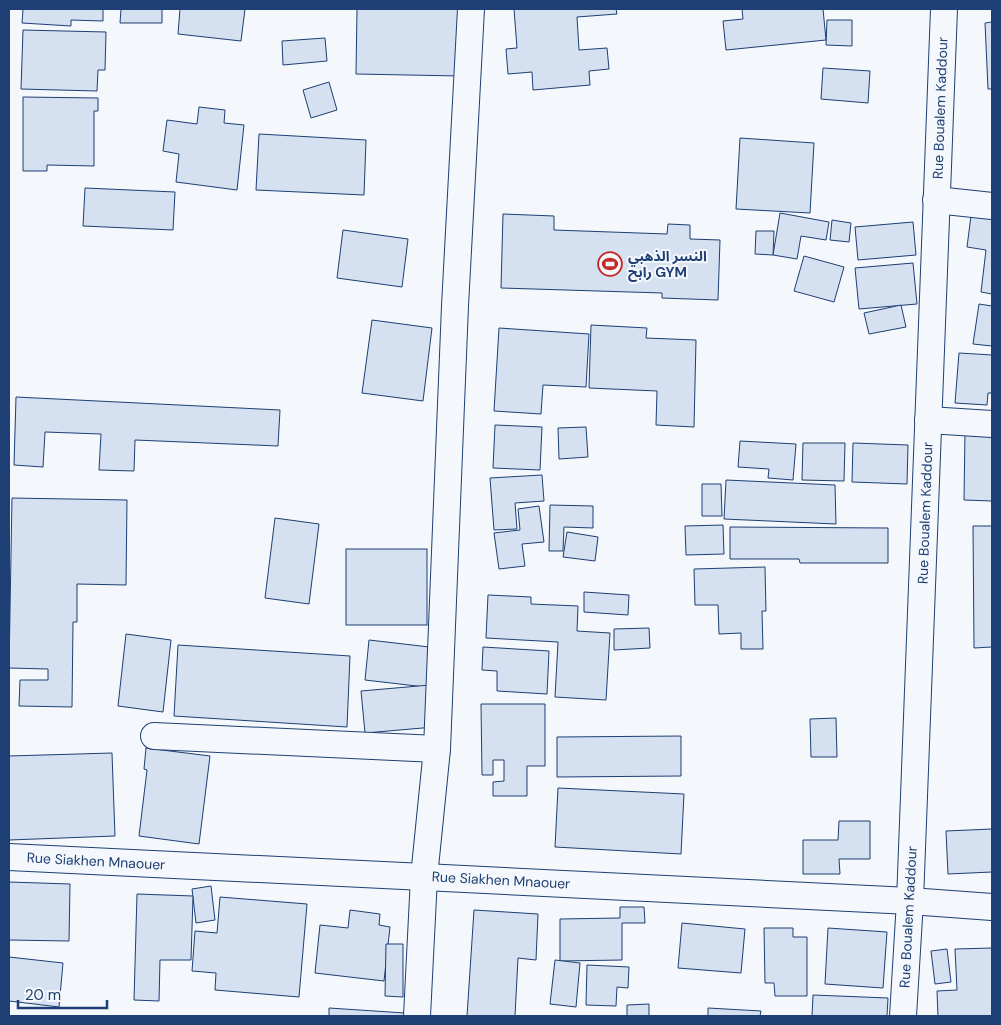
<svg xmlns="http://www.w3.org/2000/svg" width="1001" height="1025" viewBox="0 0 1001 1025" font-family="'DM Sans','Noto Sans Arabic',sans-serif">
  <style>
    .building { fill: #d5e0f0; stroke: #1d3f73 }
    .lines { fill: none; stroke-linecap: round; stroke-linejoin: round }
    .minor-casing { stroke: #1d3f73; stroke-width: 28 }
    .minor { stroke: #f4f7fb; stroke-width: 26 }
    .labels { text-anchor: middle; stroke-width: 4; stroke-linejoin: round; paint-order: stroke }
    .street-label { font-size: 14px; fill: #1d3f73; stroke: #f4f7fb }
    .poi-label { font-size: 14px; font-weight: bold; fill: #1d3f73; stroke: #f4f7fb; text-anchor: start }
  </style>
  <rect width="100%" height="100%" fill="#f4f7fb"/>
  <g class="building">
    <path d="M23,9H103V21L71,20V26L22,23Z"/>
    <path d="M121,9H162V23H120Z"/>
    <path d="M180,9H245L241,41L178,34Z"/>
    <path d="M357,9H461L460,76L356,74Z"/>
    <path d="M514,9H616L617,14L577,17L579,50L607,48L609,69L589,71L590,85L533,90L532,72L508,74L506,49L517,48Z"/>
    <path d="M742,9H823L826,40L726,50L723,21L743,19Z"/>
    <path d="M827,20H852V46L826,45Z"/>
    <path d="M992,22V89H988L985,23Z"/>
    <path d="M23,30L106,32L105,70H98L97,91L21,89Z"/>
    <path d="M325,38L327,61L283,65L282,41Z"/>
    <path d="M823,68L870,71L868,103L821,99Z"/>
    <path d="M329,82L337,110L311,118L303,90Z"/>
    <path d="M23,97L98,98V111H94V166L47,165V171H23Z"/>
    <path d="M199,107L225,110L224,123L244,125L237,190L176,182L179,154L163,151L167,120L197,124Z"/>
    <path d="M259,134L366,140L364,195L256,190Z"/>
    <path d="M740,138L814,143L810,213L736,209Z"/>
    <path d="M85,188L175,192L173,230L83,226Z"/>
    <path d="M780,213L829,222L826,240L801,236L797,259L773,255Z"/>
    <path d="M503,214L554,216V230L667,234L668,224L690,225V239L720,240L718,300L662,298V293L501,288Z"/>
    <path d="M971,216L992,219V294L981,292L986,250L967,247Z"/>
    <path d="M832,220L851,223L849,242L830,240Z"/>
    <path d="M913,222L916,255L858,260L855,227Z"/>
    <path d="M343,230L408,239L402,287L337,278Z"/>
    <path d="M756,231H774L773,255L755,254Z"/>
    <path d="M804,256L844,267L834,302L794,291Z"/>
    <path d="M913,263L917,304L859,309L855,268Z"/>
    <path d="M979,304L992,306V346L973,344Z"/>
    <path d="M901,305L906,327L869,334L864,313Z"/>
    <path d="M372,320L432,328L423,401L362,393Z"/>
    <path d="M591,325L647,328L646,338L696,340L694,427L656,425L657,391L589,388Z"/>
    <path d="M499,328L589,334L586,387L543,385L541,414L494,411Z"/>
    <path d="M959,353L992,355V393H988L987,405L955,403Z"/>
    <path d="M16,397L280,410L278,446L135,440L134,471L99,470L101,434L45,432L43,467L14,465Z"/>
    <path d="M495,425L542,427L540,470L493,468Z"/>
    <path d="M586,427L588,457L559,459L558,428Z"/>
    <path d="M965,432L992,433V501L964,500Z"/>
    <path d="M740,441L796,444L793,480L768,478L769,469L738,467Z"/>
    <path d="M803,443H845L844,481L802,480Z"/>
    <path d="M853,443L908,445L907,484L852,482Z"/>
    <path d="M542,475L544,501L515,503L517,529L494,530L490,478Z"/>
    <path d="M726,480L835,485L836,524L724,519Z"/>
    <path d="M702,484H721L722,516H702Z"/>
    <path d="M12,498L127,500L126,585L77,584V622H73L72,707L19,706L20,680H48V669L9,668Z"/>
    <path d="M550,505L593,506V528L564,527L563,551H549Z"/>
    <path d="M539,506L544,542L522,544L525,566L499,569L494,533L520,530L518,509Z"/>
    <path d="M275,518L319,524L309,604L265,598Z"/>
    <path d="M723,525L724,554L686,555L685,526Z"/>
    <path d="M973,526H992V647L974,648Z"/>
    <path d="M730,527L888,528V563H800L799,559H730Z"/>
    <path d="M567,532L598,537L595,561L563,557Z"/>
    <rect x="346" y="549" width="81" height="76"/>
    <path d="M765,567L766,611H762L763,649H741V633L719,634L718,605H695L694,569Z"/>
    <path d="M584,592L629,595L628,615L584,612Z"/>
    <path d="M488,595L531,597V604L578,606L577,631L610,633L606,700L555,697L558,642L486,638Z"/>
    <path d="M649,628L650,648L614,650V629Z"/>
    <path d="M126,634L171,640L163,712L118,706Z"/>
    <path d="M369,640L438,648L434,688L365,680Z"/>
    <path d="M178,645L350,656L347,727L174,716Z"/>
    <path d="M483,647L549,651L547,694L497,691V671L482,670Z"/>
    <path d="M430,685L434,727L365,733L361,691Z"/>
    <path d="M481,704H545V766H527V796H493V782L504,781V760H493V775H482Z"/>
    <path d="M836,718L837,757H811L810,719Z"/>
    <path d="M681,736V776L557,777V737Z"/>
    <path d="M146,748L210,756L199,844L139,836L147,770L144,769Z"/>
    <path d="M112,753L115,836L9,840V756Z"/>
    <path d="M558,788L684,794L681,854L555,847Z"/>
    <path d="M839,821H870V859H839L840,874H803V840H838Z"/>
    <path d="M992,829V872L948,874L946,831Z"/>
    <path d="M9,882L70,884L69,941L9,940Z"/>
    <path d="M211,886L215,920L196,923L192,889Z"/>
    <path d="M137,894L193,896L191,960H160L159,1001L134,1000Z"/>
    <path d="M220,897L307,904L299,997L215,990L216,973L192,971L195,931L217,933Z"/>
    <path d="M620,907H644L645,923H622V960L560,961V919L620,918Z"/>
    <path d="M350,910L380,914L379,925L390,927L384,981L315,973L320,925L348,928Z"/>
    <path d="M474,910L538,914L536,960L518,958L515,1016H467Z"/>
    <path d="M682,923L745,929L741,973L678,968Z"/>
    <path d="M764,928H793V937H807V996H775L774,983H765Z"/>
    <path d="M828,928L887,932L883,988L825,984Z"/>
    <path d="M386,944H403V997L385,996Z"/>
    <path d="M992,948V1016H938L937,991L957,990L955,949Z"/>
    <path d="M947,949L951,982L935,984L931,951Z"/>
    <path d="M9,957L63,963L59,1007L9,1001Z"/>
    <path d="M555,960L580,963L576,1007L550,1004Z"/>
    <path d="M587,965L629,967L628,988L617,987L616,1006L586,1005Z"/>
    <path d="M813,995L888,998L887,1016H812Z"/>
    <path d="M649,1004V1016H627V1005Z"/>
    <path d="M329,1008L405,1013V1016H329Z"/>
    <path d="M708,1008L761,1011L760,1016H708Z"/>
  </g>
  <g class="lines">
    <g class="minor-casing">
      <g id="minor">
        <path d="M936,200L992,206"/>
        <path d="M928,420L992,424"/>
        <path d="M154,736L437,749"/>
        <path d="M9,857L424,877L910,901L992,907"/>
        <path d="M417,1016L424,877L437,749L455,306L471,9"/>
        <path d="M903,1016L910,901L944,9"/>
      </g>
    </g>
    <use href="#minor" class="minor"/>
  </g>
  <defs>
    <g id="stadium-ring" transform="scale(1.25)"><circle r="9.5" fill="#f4f7fb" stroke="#c62828" stroke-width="1.5"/><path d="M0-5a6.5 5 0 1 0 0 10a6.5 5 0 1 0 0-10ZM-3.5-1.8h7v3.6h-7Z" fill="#c62828"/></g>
  </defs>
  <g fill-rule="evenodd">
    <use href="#stadium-ring" x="610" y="264"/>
  </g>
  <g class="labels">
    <g class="street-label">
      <text transform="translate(940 108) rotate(-88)" y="5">Rue Boualem Kaddour</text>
      <text transform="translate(925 513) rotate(-88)" y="5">Rue Boualem Kaddour</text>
      <text transform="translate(96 861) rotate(3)" y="5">Rue Siakhen Mnaouer</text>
      <text transform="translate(501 880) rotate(3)" y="5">Rue Siakhen Mnaouer</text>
      <text transform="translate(908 917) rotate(-87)" y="5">Rue Boualem Kaddour</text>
    </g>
    <g class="poi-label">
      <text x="628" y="261">النسر الذهبي<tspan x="628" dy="16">رابح GYM</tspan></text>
    </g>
  </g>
  <rect width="1001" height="1025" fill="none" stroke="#1d3f73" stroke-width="20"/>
  <path d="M18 1000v8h89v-8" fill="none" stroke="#1d3f73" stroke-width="2.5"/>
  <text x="25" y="1000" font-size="15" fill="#1d3f73" stroke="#f4f7fb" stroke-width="4" paint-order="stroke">20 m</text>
</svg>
